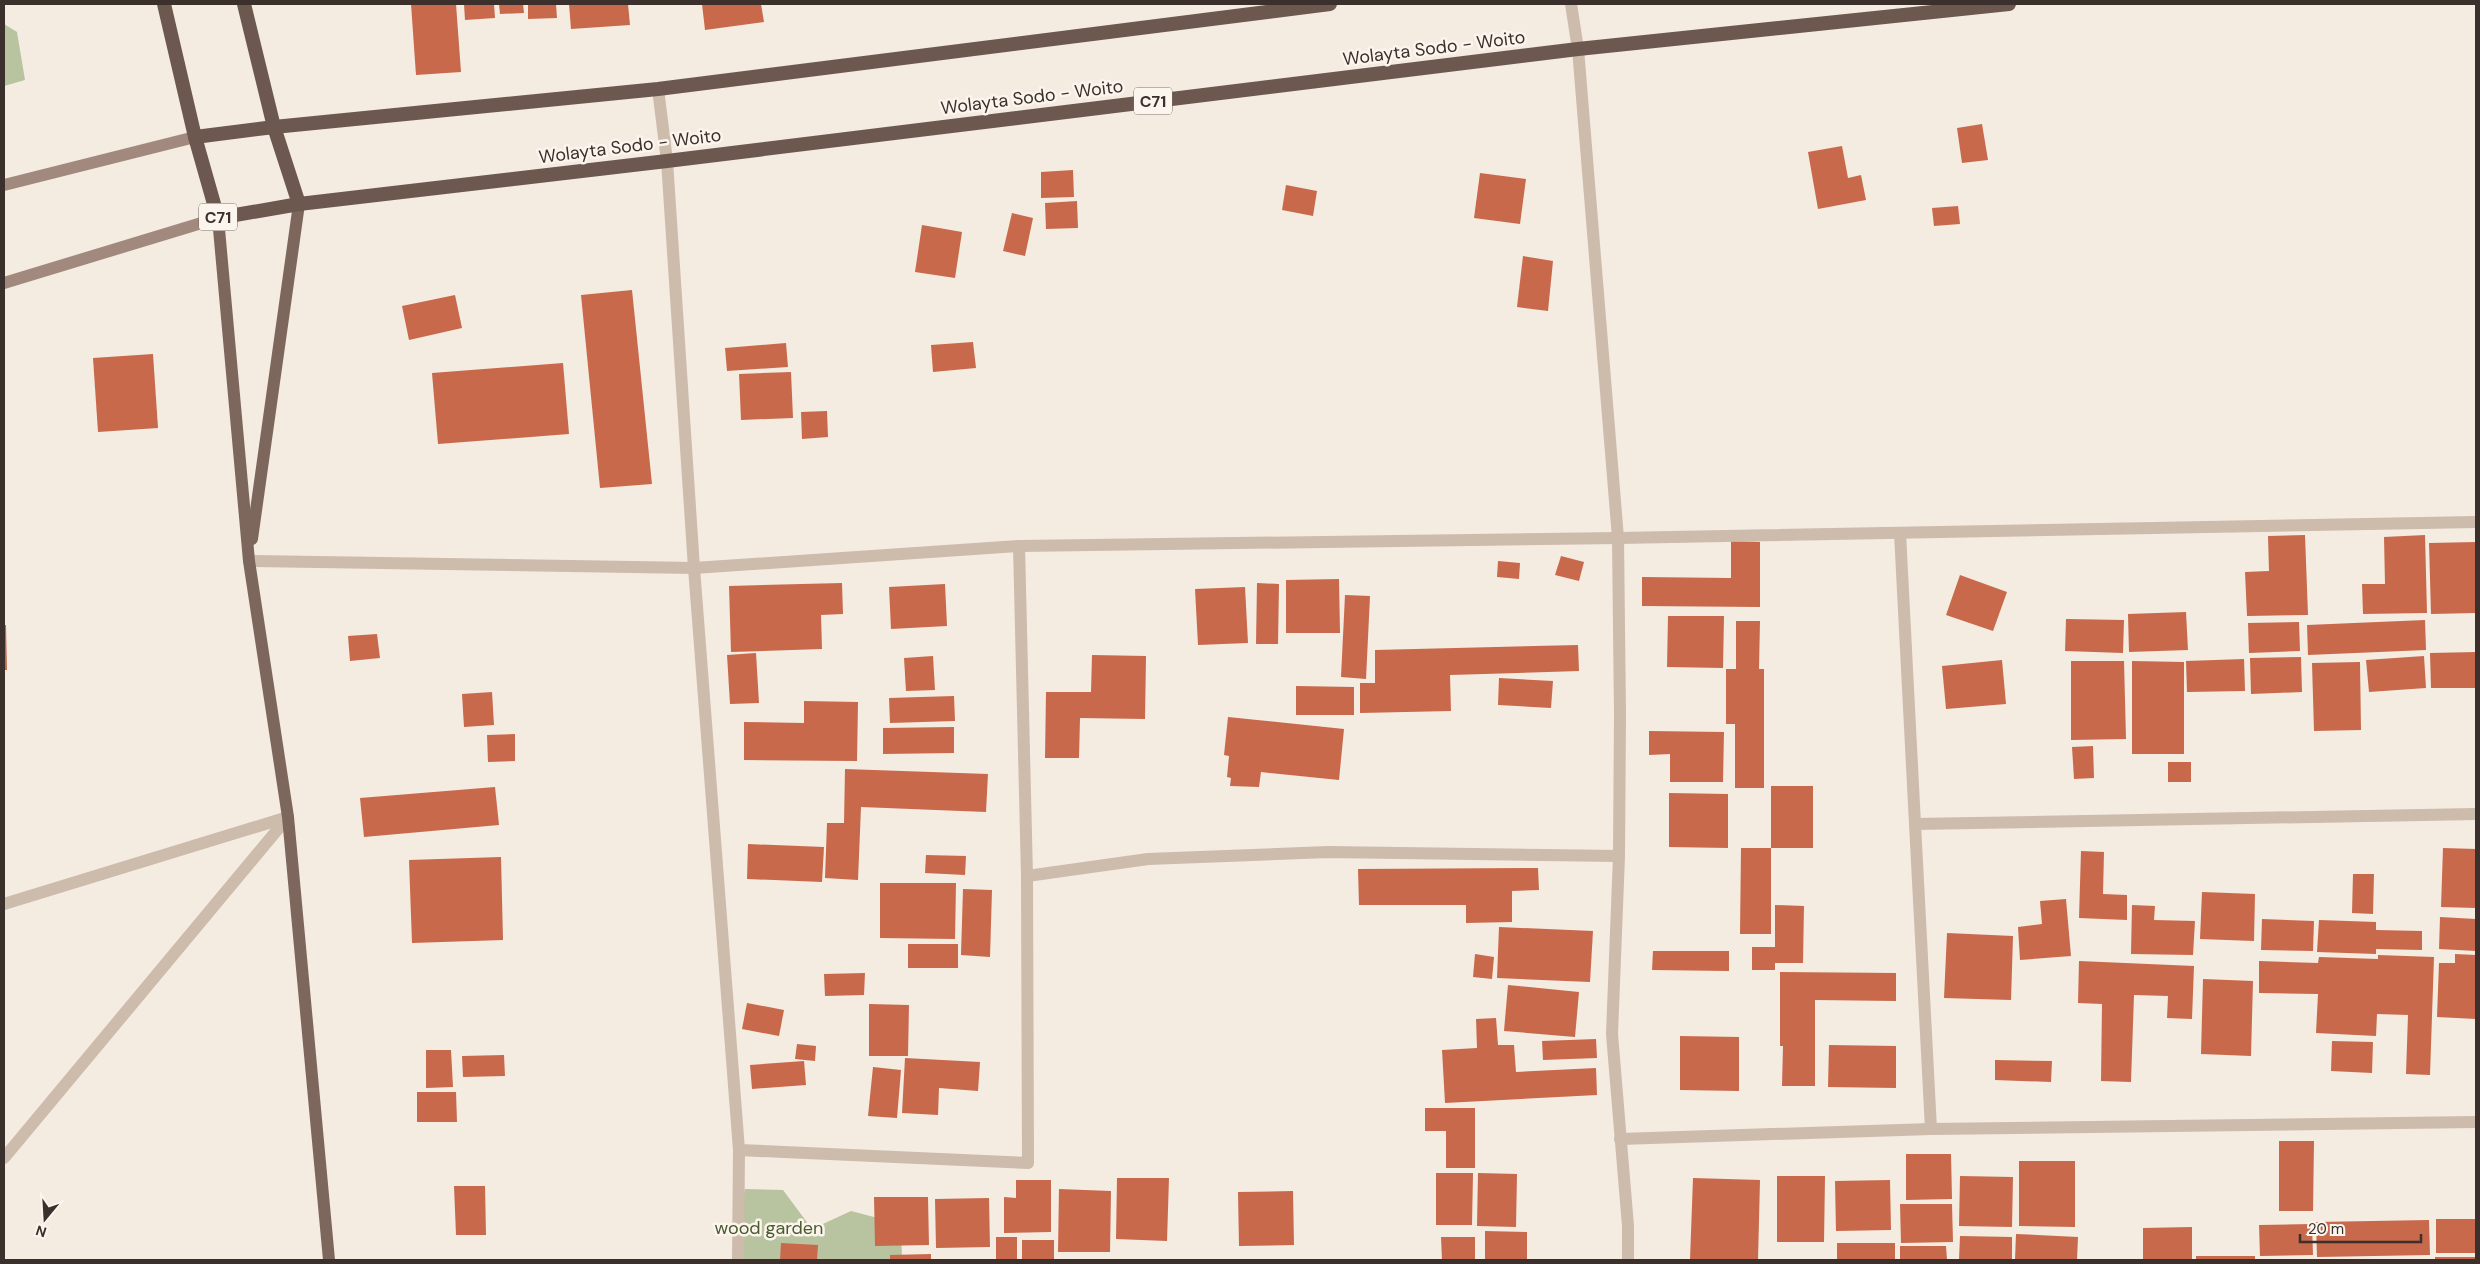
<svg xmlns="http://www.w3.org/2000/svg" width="2480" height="1264" viewBox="0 0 2480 1264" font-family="'DM Sans',sans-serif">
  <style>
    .green { fill: #b8c4a0 }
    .building { fill: #c8694b }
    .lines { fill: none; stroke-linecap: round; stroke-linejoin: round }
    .minor { stroke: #cdbbac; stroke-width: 12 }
    .secondary { stroke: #a18a7d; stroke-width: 12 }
    .primary { stroke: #7d675c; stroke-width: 12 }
    .trunk { stroke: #6c584f; stroke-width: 14 }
    .labels { text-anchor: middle; stroke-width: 5; stroke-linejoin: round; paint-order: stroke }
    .shield { fill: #fbf5ee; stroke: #756b66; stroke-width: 1 }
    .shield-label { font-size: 16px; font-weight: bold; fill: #3b302b }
    .street-label { font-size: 18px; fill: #3b302b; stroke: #fbf5ee }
    .park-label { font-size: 18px; fill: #4a5a2e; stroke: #fbf5ee }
  </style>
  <rect width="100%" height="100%" fill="#f4ebe1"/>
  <g class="green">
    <path d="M4,24L17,32L25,80L4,86Z"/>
    <path d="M745,1189L783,1190L812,1229L851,1211L901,1224L902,1259L737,1260L735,1234Z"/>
  </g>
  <g class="building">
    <path d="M411,4H456L461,72L416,75Z"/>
    <path d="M464,4H494L495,18L465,20Z"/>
    <path d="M499,4H523L524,13L500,14Z"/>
    <path d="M528,4H556L557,18L528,19Z"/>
    <path d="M569,4H628L630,25L571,29Z"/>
    <path d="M702,4H761L764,22L705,30Z"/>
    <path d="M1982,124L1988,160L1962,163L1957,128Z"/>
    <path d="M1842,146L1848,178L1861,175L1866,200L1818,209L1808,152Z"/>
    <path d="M1073,170L1074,197L1041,198V172Z"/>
    <path d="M1480,173L1526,179L1520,224L1474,218Z"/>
    <path d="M1286,185L1317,191L1313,216L1282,210Z"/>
    <path d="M1077,201L1078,228L1046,229L1045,203Z"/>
    <path d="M1958,206L1960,224L1934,226L1932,208Z"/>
    <path d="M1012,213L1033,218L1025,256L1003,251Z"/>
    <path d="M922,225L962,232L955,278L915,272Z"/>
    <path d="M1523,256L1553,261L1548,311L1517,307Z"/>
    <path d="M632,290L652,484L600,488L581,295Z"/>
    <path d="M455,295L462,328L409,340L402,306Z"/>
    <path d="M973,342L976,368L933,372L931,345Z"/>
    <path d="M786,343L788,367L727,371L725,348Z"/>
    <path d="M153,354L158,428L98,432L93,358Z"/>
    <path d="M563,363L569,434L438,444L432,373Z"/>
    <path d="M791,372L793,418L741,420L739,374Z"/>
    <path d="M827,411L828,437L802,439L801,412Z"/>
    <path d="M2305,535L2308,615L2247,616L2245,572L2269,571L2268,536Z"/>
    <path d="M2425,535L2427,613L2363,614L2362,584H2385L2384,537Z"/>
    <path d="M1731,541L1760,542V607L1642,606V577L1731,578Z"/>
    <path d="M2476,542V613L2431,614L2429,543Z"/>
    <path d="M1561,556L1584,562L1579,581L1555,575Z"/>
    <path d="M1498,561L1520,563L1519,579L1497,577Z"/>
    <path d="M1960,575L2007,592L1993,631L1946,615Z"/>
    <path d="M1339,579L1340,633H1286V580Z"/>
    <path d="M842,583L843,614L821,615L822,649L731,652L729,586Z"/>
    <path d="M1257,583L1279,584L1278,644H1256Z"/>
    <path d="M945,584L947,626L891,629L889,587Z"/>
    <path d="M1245,587L1248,643L1198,645L1195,589Z"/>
    <path d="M1345,595L1370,596L1366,679L1341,677Z"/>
    <path d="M2186,612L2188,650L2129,652L2128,614Z"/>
    <path d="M1668,616H1724L1723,668L1667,667Z"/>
    <path d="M2066,619L2124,620L2123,653L2065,651Z"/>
    <path d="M2425,620L2426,650L2308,655L2307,625Z"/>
    <path d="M1736,621H1760L1759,669H1764V788H1735V724H1726V669H1736Z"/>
    <path d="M2299,622L2300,651L2249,653L2248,623Z"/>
    <path d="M4,625H6L7,670H4Z"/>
    <path d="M377,634L380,658L350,661L348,636Z"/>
    <path d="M1578,645L1579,671L1450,675L1451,711L1360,713V683H1375V650Z"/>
    <path d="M2476,652V688H2431L2430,653Z"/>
    <path d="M756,653L759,703L730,704L727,655Z"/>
    <path d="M1092,655L1146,656L1145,719L1080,718L1079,758H1045L1046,692H1091Z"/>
    <path d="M933,656L935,690L906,691L904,658Z"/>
    <path d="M2424,656L2426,688L2369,692L2366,660Z"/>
    <path d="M2301,657L2302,692L2251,694L2250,658Z"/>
    <path d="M2244,659L2245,691L2187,692L2186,661Z"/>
    <path d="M2002,660L2006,704L1946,709L1942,666Z"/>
    <path d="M2071,661H2124L2126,739L2071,740Z"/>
    <path d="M2132,661L2184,662V754H2132Z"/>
    <path d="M2360,662L2361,730L2314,731L2312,663Z"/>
    <path d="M1499,678L1553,681L1551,708L1498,705Z"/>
    <path d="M1296,686L1354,687V715H1296Z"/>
    <path d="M492,692L494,725L464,727L462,694Z"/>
    <path d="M954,696L955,721L890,723L889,698Z"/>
    <path d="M804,701L858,702L857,761L744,760V722L804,723Z"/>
    <path d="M1228,717L1344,729L1339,780L1261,772L1259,787L1230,786L1231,778L1227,777L1229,756L1224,755Z"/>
    <path d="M954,727V753L883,754V728Z"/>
    <path d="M1649,731L1724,732L1723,782H1670V754L1649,755Z"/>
    <path d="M515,734V761L488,762L487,735Z"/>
    <path d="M2093,746L2094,778L2074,779L2072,747Z"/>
    <rect x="2168" y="762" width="23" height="20"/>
    <path d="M845,769L988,774L986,812L861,807L858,880L825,878L827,823H844Z"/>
    <rect x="1771" y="786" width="42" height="62"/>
    <path d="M495,787L499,825L364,837L360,798Z"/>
    <path d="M1669,793L1728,794V848L1669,847Z"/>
    <path d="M748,844L824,847L822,882L747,879Z"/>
    <path d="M1741,848H1771V934H1740Z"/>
    <path d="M2443,848L2476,849V908L2441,907Z"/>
    <path d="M2081,851L2104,852L2103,894L2127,895V920L2079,918Z"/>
    <path d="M926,855L966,856L965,875L925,873Z"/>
    <path d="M501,857L503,940L412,943L409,860Z"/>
    <path d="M1538,868L1539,890L1512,891V922L1466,923V905H1359L1358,869Z"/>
    <path d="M2353,874H2374L2373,914L2352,913Z"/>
    <path d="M880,883H956L955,939L880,938Z"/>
    <path d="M963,889L992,890L990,957L961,955Z"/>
    <path d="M2202,892L2255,894L2254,941L2200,939Z"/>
    <path d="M2066,899L2071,956L2020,960L2018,927L2042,924L2040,901Z"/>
    <path d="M1775,905L1804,906L1803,963H1775V970H1752V947H1775Z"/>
    <path d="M2132,905L2155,906L2154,920L2195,921L2193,955L2131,954Z"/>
    <path d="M2440,917L2476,919V951L2439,949Z"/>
    <path d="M2262,919L2314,921L2313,951L2261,950Z"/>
    <path d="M2319,920L2376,922V930L2422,931V950L2376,949V954L2317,952Z"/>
    <path d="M1499,927L1593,931L1590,982L1497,978Z"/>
    <path d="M1947,933L2013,936L2011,1000L1944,998Z"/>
    <rect x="908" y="944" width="50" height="24"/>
    <path d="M1653,951H1729V971L1652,970Z"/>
    <path d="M1475,954L1494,957L1492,979L1473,977Z"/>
    <path d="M2455,954L2476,955V1019L2437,1017L2439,963H2455Z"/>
    <path d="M2378,955L2434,957L2430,1075L2406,1074L2408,1015L2377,1014L2376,1036L2316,1033L2318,994L2259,993V961L2318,963L2319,957L2378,959Z"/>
    <path d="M2079,961L2194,966L2192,1019L2167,1018L2168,996L2134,995L2131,1082L2101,1081L2102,1004L2078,1003Z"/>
    <path d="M1780,972L1896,973V1001L1815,1000V1086H1782L1783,1046H1780Z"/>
    <path d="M865,973L864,995L825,996L824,974Z"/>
    <path d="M2203,979L2253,981L2251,1056L2201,1054Z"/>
    <path d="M1508,985L1579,992L1575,1037L1504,1031Z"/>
    <path d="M747,1003L784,1010L779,1036L742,1029Z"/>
    <path d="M869,1004L909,1005L908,1056H869Z"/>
    <path d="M1496,1018L1498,1045H1514L1516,1072L1596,1068L1597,1095L1445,1103L1442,1050L1477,1048L1476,1019Z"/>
    <path d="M1680,1036L1739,1037V1091L1680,1090Z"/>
    <path d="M1596,1039L1597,1058L1543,1060L1542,1041Z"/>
    <path d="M2332,1041L2373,1042L2372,1073L2331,1071Z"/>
    <path d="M797,1044L816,1046L815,1061L795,1059Z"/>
    <path d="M1829,1045L1896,1046V1088L1828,1087Z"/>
    <path d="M426,1050H451L453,1087L426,1088Z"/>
    <path d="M504,1055L505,1076L463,1077L462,1056Z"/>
    <path d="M905,1058L980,1062L978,1091L939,1088L938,1115L902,1113Z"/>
    <path d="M1995,1060L2052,1061L2051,1082L1995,1080Z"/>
    <path d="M804,1061L806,1085L752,1089L750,1065Z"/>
    <path d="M873,1067L901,1070L897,1118L868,1116Z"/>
    <path d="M417,1092H456L457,1122H417Z"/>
    <path d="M1425,1108H1475V1168H1446V1131H1425Z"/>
    <path d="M2279,1141H2314L2313,1211H2279Z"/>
    <path d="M1906,1154H1951L1952,1199L1906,1200Z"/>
    <path d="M2019,1161H2075V1227L2019,1226Z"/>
    <path d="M1436,1173H1473L1472,1225H1436Z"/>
    <path d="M1478,1173L1517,1174L1516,1227L1477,1226Z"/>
    <path d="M1777,1176H1825L1824,1242H1777Z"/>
    <path d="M1960,1176L2013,1177L2012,1227L1959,1226Z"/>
    <path d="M1117,1178H1169L1167,1241L1116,1239Z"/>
    <path d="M1693,1178L1760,1180L1758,1260H1690Z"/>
    <path d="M1016,1180H1051V1232L1004,1233V1197L1016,1198Z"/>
    <path d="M1890,1180L1891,1230L1836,1231L1835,1181Z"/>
    <path d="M454,1186H485L486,1235H456Z"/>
    <path d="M1059,1189L1111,1191L1110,1252H1058Z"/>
    <path d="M1293,1191L1294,1245L1239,1246L1238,1192Z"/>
    <path d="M874,1197H928L929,1245L875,1246Z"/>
    <path d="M989,1198L990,1247L936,1248L935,1199Z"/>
    <path d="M1900,1204H1952L1953,1242L1901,1243Z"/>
    <rect x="2436" y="1219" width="40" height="34"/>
    <path d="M2429,1220L2430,1255L2317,1257L2316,1222Z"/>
    <path d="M2312,1224L2313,1255L2260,1256L2259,1225Z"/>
    <path d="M2192,1227V1260H2143V1228Z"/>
    <path d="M1485,1231L1527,1232V1260H1485Z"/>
    <path d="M2016,1234L2078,1237L2077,1260H2015Z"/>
    <path d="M1960,1236L2012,1237V1260H1959Z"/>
    <rect x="996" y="1237" width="21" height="23"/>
    <path d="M1441,1237H1475V1260H1442Z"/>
    <rect x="1022" y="1240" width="32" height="20"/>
    <path d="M781,1243L818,1245L817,1260H780Z"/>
    <rect x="1837" y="1243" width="58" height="17"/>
    <path d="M1900,1246H1946L1947,1260H1900Z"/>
    <path d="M931,1254V1260H890V1255Z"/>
    <rect x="2196" y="1256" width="59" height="4"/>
    <rect x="2435" y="1257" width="41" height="3"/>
  </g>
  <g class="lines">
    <g class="minor">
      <path d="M1571,4L1578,49L1618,538L1620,715L1619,856L1612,1034L1628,1226V1260"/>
      <path d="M658,89L667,161L694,568L739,1150L738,1260"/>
      <path d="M1900,533L1915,824"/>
      <path d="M1019,546L1027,876L1148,859L1328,852L1619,856"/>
      <path d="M249,561L694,568L1019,546L1618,538L2476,522"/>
      <path d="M2476,814L1915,824L1931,1129L2476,1122"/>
      <path d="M4,904L288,817"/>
      <path d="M1620,1139L1931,1129"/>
      <path d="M739,1150L1028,1163L1027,876"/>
      <path d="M4,1158L288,817"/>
    </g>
    <g class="secondary">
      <path d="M4,185L195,137"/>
      <path d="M4,283L218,218"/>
    </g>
    <g class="primary">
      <path d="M218,218L249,561L288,817L329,1260"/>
      <path d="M252,539L299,204"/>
    </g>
    <g class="trunk">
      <path d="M164,4L195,137L218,218L299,204L667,161L1578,49L2009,4"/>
      <path d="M244,4L274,127L299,204"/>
      <path d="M195,137L274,127L658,89L1330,4"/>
    </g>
  </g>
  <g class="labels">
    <g class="shield">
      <rect x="1134" y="87.5" width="38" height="27" rx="4"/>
      <rect x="199" y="203.5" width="38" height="27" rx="4"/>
    </g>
    <g class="shield-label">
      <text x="1153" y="107">C71</text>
      <text x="218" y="223">C71</text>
    </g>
    <g class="street-label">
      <text transform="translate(1434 48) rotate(-7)" y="6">Wolayta Sodo - Woito</text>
      <text transform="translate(1032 97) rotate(-7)" y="6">Wolayta Sodo - Woito</text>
      <text transform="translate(630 146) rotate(-7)" y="6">Wolayta Sodo - Woito</text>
    </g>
    <g class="park-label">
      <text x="769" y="1234">wood garden</text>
    </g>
  </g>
  <rect width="2480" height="1264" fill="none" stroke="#3b302b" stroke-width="10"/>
  <g transform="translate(45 1219) rotate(198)" stroke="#fbf5ee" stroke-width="4" paint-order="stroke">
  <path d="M0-4L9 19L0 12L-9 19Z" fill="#3b302b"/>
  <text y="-8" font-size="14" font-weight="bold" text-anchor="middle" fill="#3b302b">N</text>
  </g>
  <path d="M2300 1234v8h121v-8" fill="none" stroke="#3b302b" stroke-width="2.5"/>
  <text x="2308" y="1234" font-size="15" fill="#3b302b" stroke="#fbf5ee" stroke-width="4" paint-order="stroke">20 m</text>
</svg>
